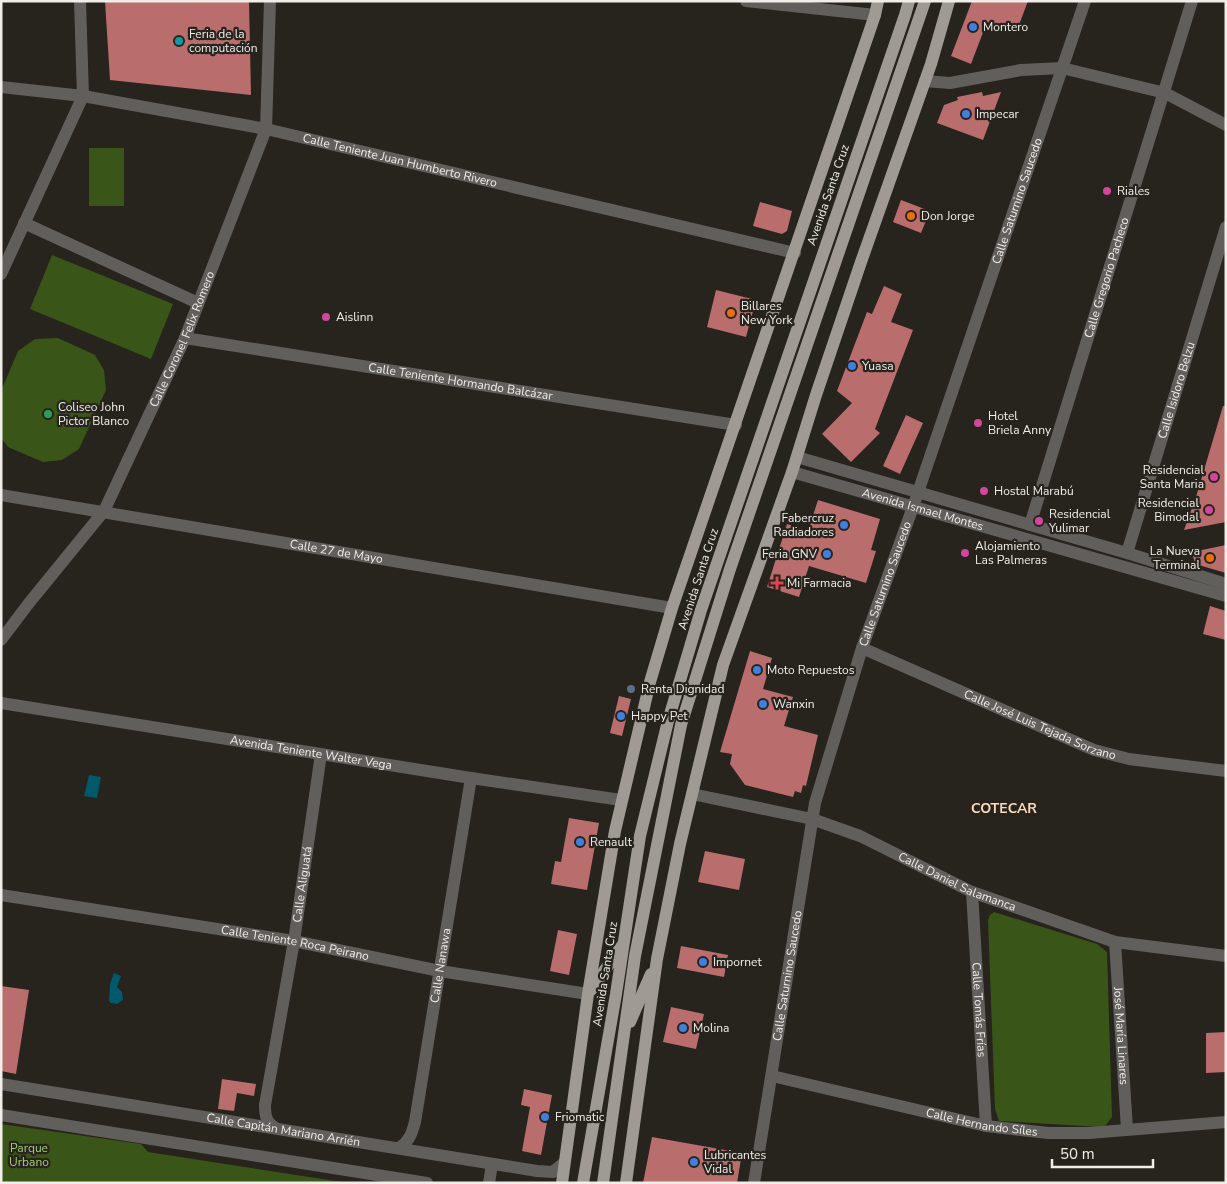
<svg xmlns="http://www.w3.org/2000/svg" width="1227" height="1184" viewBox="0 0 1227 1184" font-family="'Nunito Sans',sans-serif">
  <style>
    .green { fill: #395517 }
    .water { fill: #005a6b }
    .building { fill: #b96d6c }
    .lines { fill: none; stroke-linecap: round; stroke-linejoin: round }
    .minor { stroke: #615f5c; stroke-width: 12 }
    .major { stroke: #9f9a94; stroke-width: 12 }
    .shop-dot { fill: #3f7fe0; stroke: #27231d; stroke-width: 2 }
    .culture-dot { fill: #0f9aa8; stroke: #27231d; stroke-width: 2 }
    .hotel-dot { fill: #d1479c; stroke: #27231d; stroke-width: 2 }
    .food-dot { fill: #e8710a; stroke: #27231d; stroke-width: 2 }
    .leisure-dot { fill: #2e9e5b; stroke: #27231d; stroke-width: 2 }
    .health-dot { fill: #e0444e; stroke: #27231d; stroke-width: 2 }
    .service-dot { fill: #5c6f8a; stroke: #27231d; stroke-width: 2 }
    .labels { text-anchor: middle; stroke-width: 4.5; stroke-linejoin: round; paint-order: stroke }
    .poi-label { font-size: 12px; fill: #f1eeea; stroke: #27231d; text-anchor: start }
    .street-label { font-size: 12px; fill: #f1eeea; stroke: #27231d }
    .park-label { font-size: 12px; fill: #a2cf76; stroke: #27231d }
    .neighbourhood-label { font-size: 14px; font-weight: bold; fill: #ffdbb9; stroke: #27231d }
  </style>
  <rect width="100%" height="100%" fill="#27231d"/>
  <g class="green">
    <rect x="89" y="148" width="35" height="58"/>
    <path d="M52,255L173,304L151,359L30,309Z"/>
    <path d="M58,338L95,355L104,370L106,390L79,449L62,460L43,462L8,447L1,438V391L18,351L35,339Z"/>
    <path d="M994,912L1097,944L1107,952L1112,1117L1106,1125L1101,1127L999,1121L995,1109L988,920L990,915Z"/>
    <path d="M1,1124L141,1144L148,1152L348,1183H1Z"/>
  </g>
  <g class="water">
    <path d="M89,775L101,777L97,798L84,796Z"/>
    <path d="M114,973L121,976L117,987L122,992L123,1000L117,1004L111,1003L109,1001L110,984Z"/>
  </g>
  <g class="building">
    <path d="M105,1H249L251,95L110,80Z"/>
    <path d="M972,1H1028L1016,33L987,22L971,64L951,56Z"/>
    <path d="M982,92L983,96L1001,92L983,140L937,123L944,105L958,100L957,97Z"/>
    <path d="M901,200L930,211L921,233L893,222Z"/>
    <path d="M760,202L792,211L787,231L782,234L753,226Z"/>
    <path d="M884,286L902,294L891,322L913,330L875,429L880,433L851,462L822,434L852,403L837,391L867,312L872,314Z"/>
    <path d="M716,290L756,300L746,337L707,327Z"/>
    <path d="M1223,406H1226V522L1184,530L1196,497Z"/>
    <path d="M906,415L923,423L900,474L883,466Z"/>
    <path d="M818,500L880,519L871,550L876,551L866,583L809,566L799,597L767,587L787,524L808,531Z"/>
    <path d="M1226,545V573L1195,564L1192,552Z"/>
    <path d="M1210,606L1226,611V640L1203,634Z"/>
    <path d="M750,651L772,658L763,689L793,697L784,726L818,735L806,786L803,785L801,793L795,791L793,797L745,785L730,764L732,754L720,752Z"/>
    <path d="M619,696L631,699L622,736L610,733Z"/>
    <path d="M569,818L599,823L587,890L551,884L555,861L561,862Z"/>
    <path d="M705,851L745,859L739,890L698,882Z"/>
    <path d="M558,930L577,934L569,975L550,971Z"/>
    <path d="M681,946L728,955L724,977L677,968Z"/>
    <path d="M1,986L29,990L16,1074L1,1071Z"/>
    <path d="M671,1007L704,1014L696,1049L663,1042Z"/>
    <path d="M1226,1032V1072L1206,1073V1033Z"/>
    <path d="M222,1079L256,1084L254,1096L237,1093L234,1111L218,1109Z"/>
    <path d="M524,1089L552,1095L541,1155L522,1151L530,1107L521,1105Z"/>
    <path d="M652,1137L742,1153L737,1183H643Z"/>
  </g>
  <g class="lines">
    <g class="minor">
      <path d="M746,1L875,15"/>
      <path d="M925,81L950,83L1021,70L1062,68L1165,93L1226,125"/>
      <path id="s1" d="M1,87L83,96L266,129L795,253"/>
      <path d="M24,223L198,303"/>
      <path d="M1,274L83,96L80,1"/>
      <path id="s2" d="M185,338L736,425"/>
      <path d="M797,457L1127,553L1226,584"/>
      <path id="s3" d="M792,472L1226,596"/>
      <path id="s4" d="M1,495L672,608"/>
      <path id="s5" d="M1030,525L1192,1"/>
      <path id="s6" d="M1127,553L1226,227"/>
      <path id="s7" d="M1,640L29,603L104,511L185,338L266,129L270,1"/>
      <path id="s8" d="M862,648L1094,750L1129,759L1226,771"/>
      <path id="s9" d="M1,703L471,778L621,800"/>
      <path id="s10" d="M692,794L812,819L860,836L972,892L1115,942L1226,956"/>
      <path id="s11" d="M972,892L986,1126"/>
      <path id="s12" d="M1,895L294,941L440,971L588,994"/>
      <path id="s13" d="M1115,942L1127,1129"/>
      <path id="s14" d="M772,1076L986,1126L1048,1133H1089L1226,1122"/>
      <path id="s15" d="M1,1084L537,1171L553,1172L564,1163"/>
      <path d="M1,1115L427,1183"/>
      <path id="s16" d="M276,1128C266,1123 265,1116 265,1105L294,941L321,754"/>
      <path id="s17" d="M399,1148C409,1142 412,1133 415,1122L471,778"/>
      <path d="M489,1183L492,1164"/>
      <path id="s18" d="M754,1183L815,803L862,648L913,507L1085,1"/>
    </g>
    <g class="major">
      <path d="M591,990L621,947"/>
      <path d="M630,1022L651,974"/>
      <path d="M562,1183L588,994L615,831L650,682L672,608L875,15L878,1"/>
      <path d="M583,1183L616,994L640,836L668,721L701,610L905,15L909,1"/>
      <path d="M603,1183L635,956L681,725L730,569L925,1"/>
      <path d="M626,1183L657,959L680,844L723,665L792,472L816,395L861,262L931,64L949,1"/>
    </g>
  </g>
  <g class="shop-dot">
    <circle cx="973" cy="27" r="5"/>
    <circle cx="966" cy="114" r="5"/>
    <circle cx="852" cy="366" r="5"/>
    <circle cx="844" cy="525" r="5"/>
    <circle cx="827" cy="554" r="5"/>
    <circle cx="757" cy="670" r="5"/>
    <circle cx="763" cy="704" r="5"/>
    <circle cx="621" cy="716" r="5"/>
    <circle cx="580" cy="842" r="5"/>
    <circle cx="703" cy="962" r="5"/>
    <circle cx="683" cy="1028" r="5"/>
    <circle cx="545" cy="1117" r="5"/>
    <circle cx="694" cy="1162" r="5"/>
  </g>
  <circle class="culture-dot" cx="179" cy="41" r="5"/>
  <g class="hotel-dot">
    <circle cx="1107" cy="191" r="5"/>
    <circle cx="326" cy="317" r="5"/>
    <circle cx="978" cy="423" r="5"/>
    <circle cx="1214" cy="477" r="5"/>
    <circle cx="984" cy="491" r="5"/>
    <circle cx="1209" cy="510" r="5"/>
    <circle cx="1039" cy="521" r="5"/>
    <circle cx="965" cy="553" r="5"/>
  </g>
  <g class="food-dot">
    <circle cx="911" cy="216" r="5"/>
    <circle cx="731" cy="313" r="5"/>
    <circle cx="1210" cy="558" r="5"/>
  </g>
  <circle class="leisure-dot" cx="48" cy="414" r="5"/>
  <path class="health-dot" d="M774.5 575.5h5v5h5v5h-5v5h-5v-5h-5v-5h5z"/>
  <circle class="service-dot" cx="631" cy="689" r="5"/>
  <g class="labels">
    <g class="poi-label">
      <text x="983" y="31">Montero</text>
      <text x="189" y="38">Feria de la<tspan x="189" dy="14">computación</tspan></text>
      <text x="976" y="118">Impecar</text>
      <text x="1117" y="195">Riales</text>
      <text x="921" y="220">Don Jorge</text>
      <text x="741" y="310">Billares<tspan x="741" dy="14">New York</tspan></text>
      <text x="336" y="321">Aislinn</text>
      <text x="862" y="370">Yuasa</text>
      <text x="58" y="411">Coliseo John<tspan x="58" dy="14">Pictor Blanco</tspan></text>
      <text x="988" y="420">Hotel<tspan x="988" dy="14">Briela Anny</tspan></text>
      <text x="1204" y="474" text-anchor="end">Residencial<tspan x="1204" dy="14">Santa Maria</tspan></text>
      <text x="994" y="495">Hostal Marabú</text>
      <text x="1199" y="507" text-anchor="end">Residencial<tspan x="1199" dy="14">Bimodal</tspan></text>
      <text x="1049" y="518">Residencial<tspan x="1049" dy="14">Yulimar</tspan></text>
      <text x="834" y="522" text-anchor="end">Fabercruz<tspan x="834" dy="14">Radiadores</tspan></text>
      <text x="975" y="550">Alojamiento<tspan x="975" dy="14">Las Palmeras</tspan></text>
      <text x="1200" y="555" text-anchor="end">La Nueva<tspan x="1200" dy="14">Terminal</tspan></text>
      <text x="817" y="558" text-anchor="end">Feria GNV</text>
      <text x="787" y="587">Mi Farmacia</text>
      <text x="767" y="674">Moto Repuestos</text>
      <text x="641" y="693">Renta Dignidad</text>
      <text x="773" y="708">Wanxin</text>
      <text x="631" y="720">Happy Pet</text>
      <text x="590" y="846">Renault</text>
      <text x="713" y="966">Impornet</text>
      <text x="693" y="1032">Molina</text>
      <text x="555" y="1121">Friomatic</text>
      <text x="704" y="1159">Lubricantes<tspan x="704" dy="14">Vidal</tspan></text>
    </g>
    <g class="street-label">
      <text dy="4" stroke="none"><textPath href="#s1" startOffset="406">Calle Teniente Juan Humberto Rivero</textPath></text>
      <text transform="translate(828 195) rotate(-71)" y="4">Avenida Santa Cruz</text>
      <text dy="4" stroke="none"><textPath href="#s18" startOffset="1020">Calle Saturnino Saucedo</textPath></text>
      <text dy="4" stroke="none"><textPath href="#s5" startOffset="259">Calle Gregorio Pacheco</textPath></text>
      <text dy="4" stroke="none"><textPath href="#s7" startOffset="354">Calle Coronel Felix Romero</textPath></text>
      <text dy="4" stroke="none"><textPath href="#s2" startOffset="279">Calle Teniente Hormando Balcázar</textPath></text>
      <text dy="4" stroke="none"><textPath href="#s6" startOffset="170">Calle Isidoro Belzu</textPath></text>
      <text dy="4" stroke="none"><textPath href="#s3" startOffset="136">Avenida Ismael Montes</textPath></text>
      <text dy="4" stroke="none"><textPath href="#s4" startOffset="340">Calle 27 de Mayo</textPath></text>
      <text transform="translate(698 579) rotate(-72)" y="4">Avenida Santa Cruz</text>
      <text dy="4" stroke="none"><textPath href="#s18" startOffset="615">Calle Saturnino Saucedo</textPath></text>
      <text dy="4" stroke="none"><textPath href="#s8" startOffset="194">Calle José Luis Tejada Sorzano</textPath></text>
      <text dy="4" stroke="none"><textPath href="#s9" startOffset="314">Avenida Teniente Walter Vega</textPath></text>
      <text dy="4" stroke="none"><textPath href="#s10" startOffset="281">Calle Daniel Salamanca</textPath></text>
      <text dy="4" stroke="none"><textPath href="#s16" startOffset="251">Calle Aliguatá</textPath></text>
      <text dy="4" stroke="none"><textPath href="#s12" startOffset="298">Calle Teniente Roca Peirano</textPath></text>
      <text dy="4" stroke="none"><textPath href="#s17" startOffset="190">Calle Nanawa</textPath></text>
      <text transform="translate(605 974) rotate(-81)" y="4">Avenida Santa Cruz</text>
      <text dy="4" stroke="none"><textPath href="#s18" startOffset="210">Calle Saturnino Saucedo</textPath></text>
      <text dy="4" stroke="none"><textPath href="#s11" startOffset="118">Calle Tomás Frías</textPath></text>
      <text dy="4" stroke="none"><textPath href="#s13" startOffset="94">José María Linares</textPath></text>
      <text dy="4" stroke="none"><textPath href="#s14" startOffset="215">Calle Hernando Síles</textPath></text>
      <text dy="4" stroke="none"><textPath href="#s15" startOffset="286">Calle Capitán Mariano Arrién</textPath></text>
    </g>
    <g class="park-label">
      <text x="29" y="1152">Parque<tspan x="29" dy="14">Urbano</tspan></text>
    </g>
    <g class="neighbourhood-label">
      <text x="1004" y="813">COTECAR</text>
    </g>
  </g>
  <rect width="1227" height="1184" fill="none" stroke="#f1eeea" stroke-width="5"/>
  <path d="M1052 1159v8h101v-8" fill="none" stroke="#f1eeea" stroke-width="2.5"/>
  <text x="1060" y="1159" font-size="15" fill="#f1eeea" stroke="#27231d" stroke-width="4" paint-order="stroke">50 m</text>
</svg>
